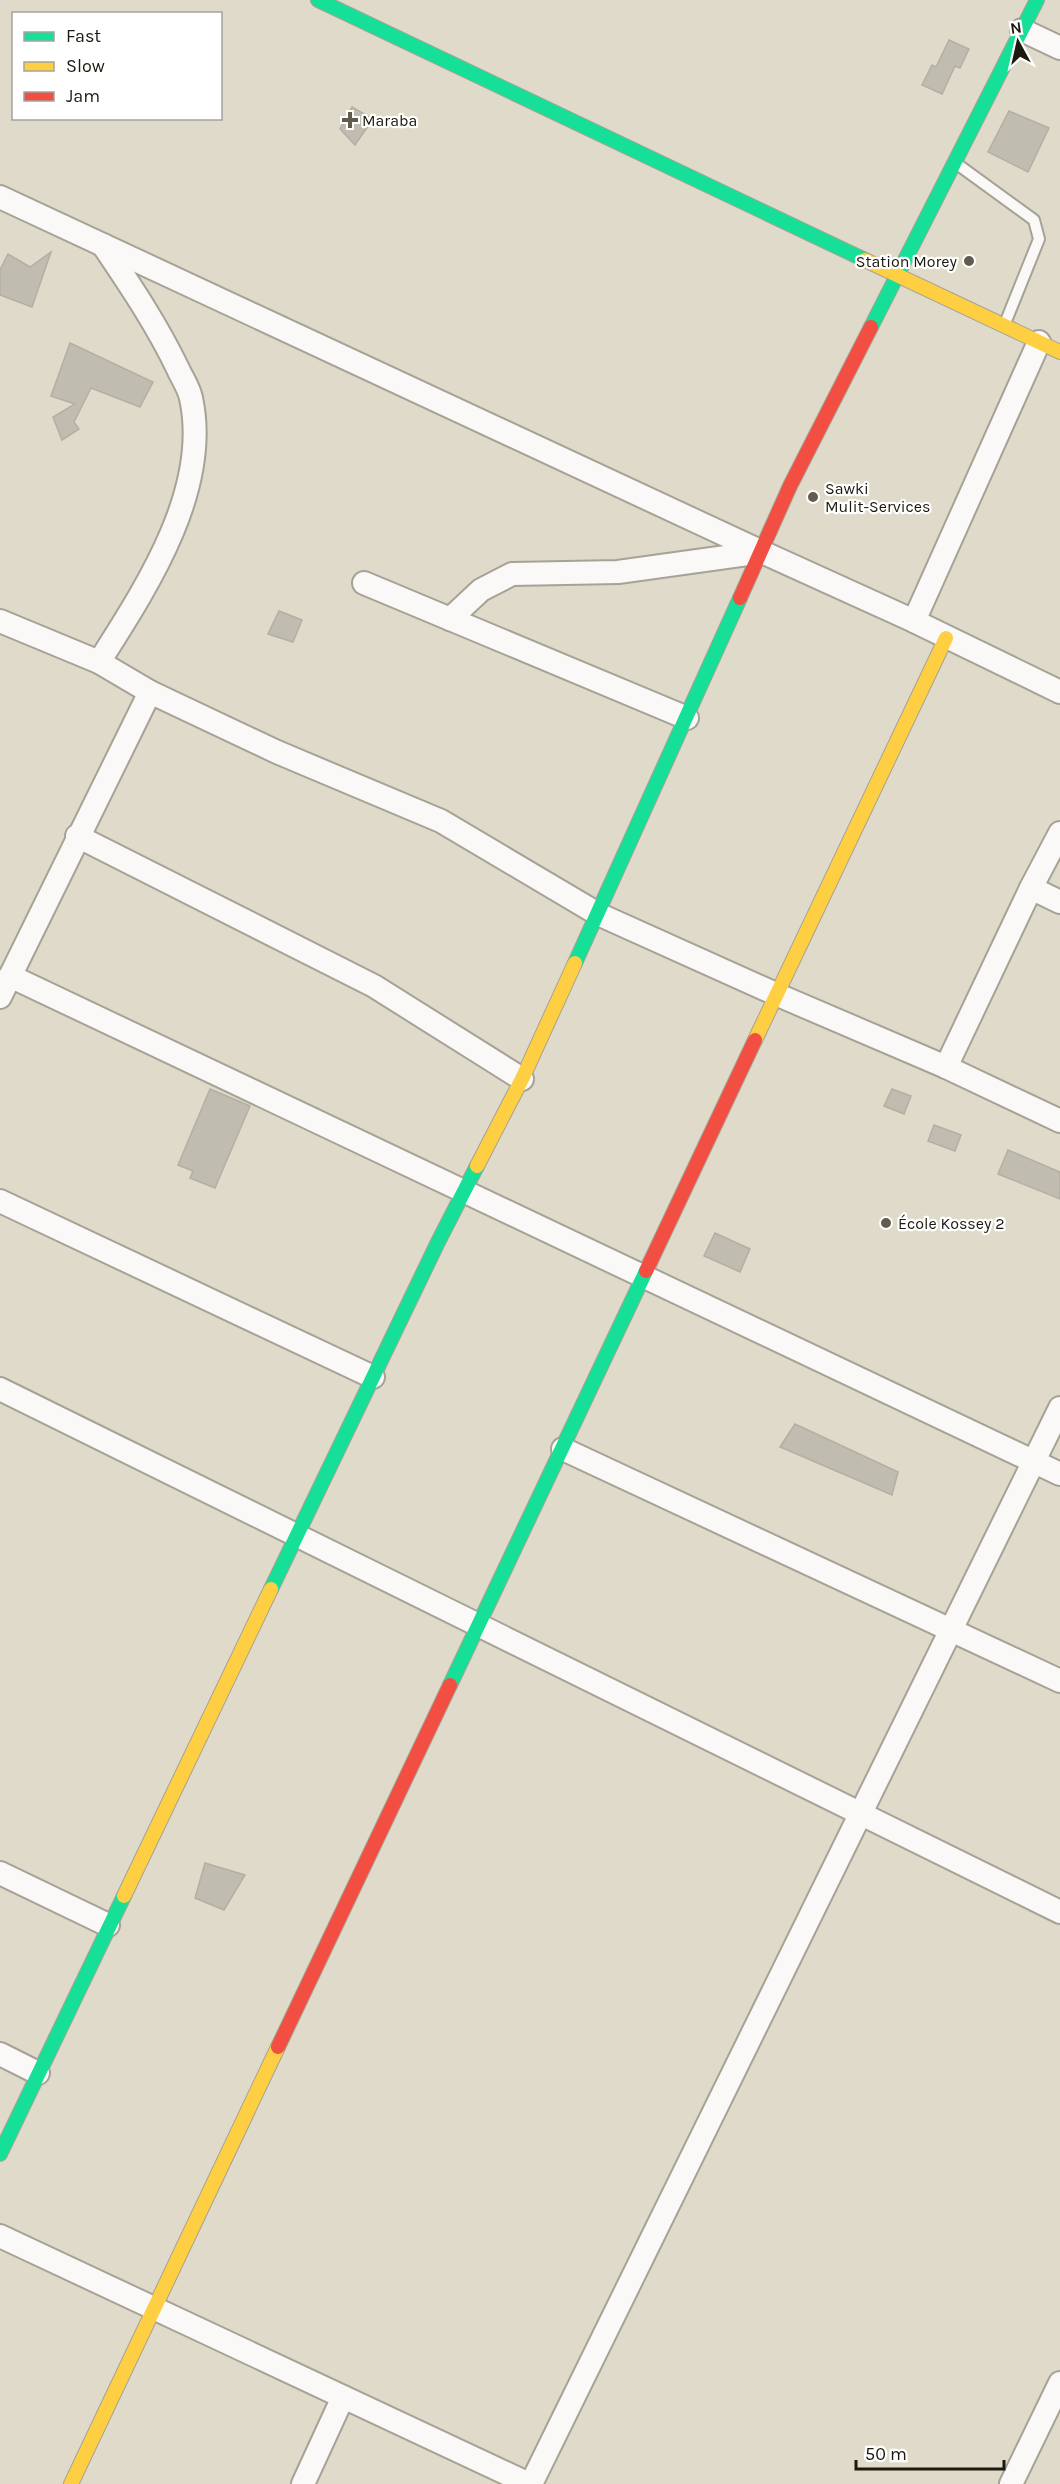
<svg xmlns="http://www.w3.org/2000/svg" width="1060" height="2484" viewBox="0 0 1060 2484" font-family="Karla,sans-serif">
  <style>
    .building { fill: #c0bcaf; stroke: #b3afa2; stroke-width: 1.5 }
    .lines { fill: none; stroke-linecap: round; stroke-linejoin: round }
    .lane-casing { stroke: #a6a296; stroke-width: 14 }
    .street-casing { stroke: #a6a296; stroke-width: 26 }
    .fast-casing { stroke: #a6a296; stroke-width: 16 }
    .slow-casing { stroke: #a6a296; stroke-width: 16 }
    .jam-casing { stroke: #a6a296; stroke-width: 16 }
    .lane { stroke: #faf9f7; stroke-width: 10 }
    .street { stroke: #faf9f7; stroke-width: 22 }
    .fast { stroke: #16e098; stroke-width: 14 }
    .slow { stroke: #ffcf43; stroke-width: 14 }
    .jam { stroke: #f24e42; stroke-width: 14 }
    .poi-dot { fill: #605d4f; stroke: #fff; stroke-width: 2 }
    .labels { text-anchor: middle; stroke-width: 4.5; stroke-linejoin: round; paint-order: stroke }
    .poi-label { font-size: 16px; fill: #1c190e; stroke: #fff; text-anchor: start }
  </style>
  <rect width="100%" height="100%" fill="#dfdac9"/>
  <g class="building">
    <path d="M949,40L969,49L960,68L955,66L942,94L922,85L932,65L936,67Z"/>
    <path d="M352,107L373,119L355,145L340,129Z"/>
    <path d="M1009,111L1049,128L1028,172L988,152Z"/>
    <path d="M51,252L32,307L0,295V270L8,254L30,267Z"/>
    <path d="M70,343L153,382L140,407L91,388L74,422L79,429L62,440L53,417L75,404L51,396Z"/>
    <path d="M279,611L302,620L293,642L268,634Z"/>
    <path d="M210,1089L250,1106L215,1188L190,1178L193,1171L178,1165Z"/>
    <path d="M892,1089L911,1096L904,1114L884,1106Z"/>
    <path d="M934,1125L961,1135L955,1151L928,1141Z"/>
    <path d="M1008,1150L1060,1172V1199L998,1174Z"/>
    <path d="M715,1233L750,1249L740,1272L704,1256Z"/>
    <path d="M795,1424L898,1472L892,1495L780,1447Z"/>
    <path d="M205,1863L245,1875L224,1910L195,1898Z"/>
  </g>
  <g class="lines">
    <g class="lane-casing">
      <path id="lane" d="M957,164L1034,220L1039,239L1006,321"/>
    </g>
    <g class="street-casing">
      <g id="street">
        <path d="M1022,30L1060,48"/>
        <path d="M0,197L762,552L914,621L1060,692"/>
        <path d="M364,583L687,718"/>
        <path d="M450,619L481,590L512,574L618,572L762,552"/>
        <path d="M0,621L99,662L150,692L277,752L441,821L598,914L778,995L946,1067L1060,1121"/>
        <path d="M914,621L1039,342"/>
        <path d="M99,662C146,588 211,490 191,398C189,388 182,378 178,369C157,325 130,285 103,245"/>
        <path d="M77,836L374,986L522,1079"/>
        <path d="M1031,888L1060,902"/>
        <path d="M10,976L1060,1474"/>
        <path d="M0,997L150,692"/>
        <path d="M946,1067L1031,888L1060,833"/>
        <path d="M0,1201L373,1377"/>
        <path d="M0,1389L1060,1912"/>
        <path d="M563,1449L1060,1681"/>
        <path d="M0,1873L108,1925"/>
        <path d="M0,2054L38,2073"/>
        <path d="M0,2236L529,2484"/>
        <path d="M303,2484L343,2397"/>
        <path d="M531,2484L1060,1408"/>
        <path d="M1011,2484L1060,2383"/>
      </g>
    </g>
    <g class="fast-casing">
      <g id="fast">
        <path d="M318,0L865,260"/>
        <path d="M871,327L1037,0"/>
        <path d="M575,963L740,598"/>
        <path d="M271,1589L438,1242L477,1166"/>
        <path d="M450,1685L646,1271"/>
        <path d="M0,2154L124,1896"/>
      </g>
    </g>
    <g class="slow-casing">
      <g id="slow">
        <path d="M865,260L1060,352"/>
        <path d="M755,1040L946,638"/>
        <path d="M477,1166L522,1079L575,963"/>
        <path d="M124,1896L271,1589"/>
        <path d="M71,2484L278,2047"/>
      </g>
    </g>
    <g class="jam-casing">
      <g id="jam">
        <path d="M740,598L790,486L871,327"/>
        <path d="M646,1271L755,1040"/>
        <path d="M278,2047L450,1685"/>
      </g>
    </g>
    <use href="#lane" class="lane"/>
    <use href="#street" class="street"/>
    <use href="#fast" class="fast"/>
    <use href="#slow" class="slow"/>
    <use href="#jam" class="jam"/>
  </g>
  <g class="poi-dot">
    <path d="M347 111h6v6h6v6h-6v6h-6v-6h-6v-6h6z"/>
    <circle cx="969" cy="261" r="6"/>
    <circle cx="813" cy="497" r="6"/>
    <circle cx="886" cy="1223" r="6"/>
  </g>
  <g class="labels">
    <g class="poi-label">
      <text x="362" y="126">Maraba</text>
      <text x="957" y="267" text-anchor="end">Station Morey</text>
      <text x="825" y="494">Sawki<tspan x="825" dy="18">Mulit-Services</tspan></text>
      <text x="898" y="1229">École Kossey 2</text>
    </g>
  </g>
  <rect x="12" y="12" width="210" height="108" fill="#ffffff" stroke="#a4a39f" stroke-width="1.5"/>
  <rect x="24" y="32" width="30" height="9" fill="#16e098" stroke="#a4a39f" stroke-width="1.5"/>
  <text x="66" y="42" font-size="18" fill="#1c190e">Fast</text>
  <rect x="24" y="62" width="30" height="9" fill="#ffcf43" stroke="#a4a39f" stroke-width="1.5"/>
  <text x="66" y="72" font-size="18" fill="#1c190e">Slow</text>
  <rect x="24" y="92" width="30" height="9" fill="#f24e42" stroke="#a4a39f" stroke-width="1.5"/>
  <text x="66" y="102" font-size="18" fill="#1c190e">Jam</text>
  <g transform="translate(1018 42) rotate(352)" stroke="#ffffff" stroke-width="4.5" paint-order="stroke">
  <path d="M0-4.5L10 22L0 15L-10 22Z" fill="#1c190e"/>
  <text y="-9" font-size="16" font-weight="bold" text-anchor="middle" fill="#1c190e">N</text>
  </g>
  <path d="M856 2460v9h148v-9" fill="none" stroke="#1c190e" stroke-width="3"/>
  <text x="865" y="2460" font-size="18" fill="#1c190e" stroke="#ffffff" stroke-width="4.5" paint-order="stroke">50 m</text>
</svg>
